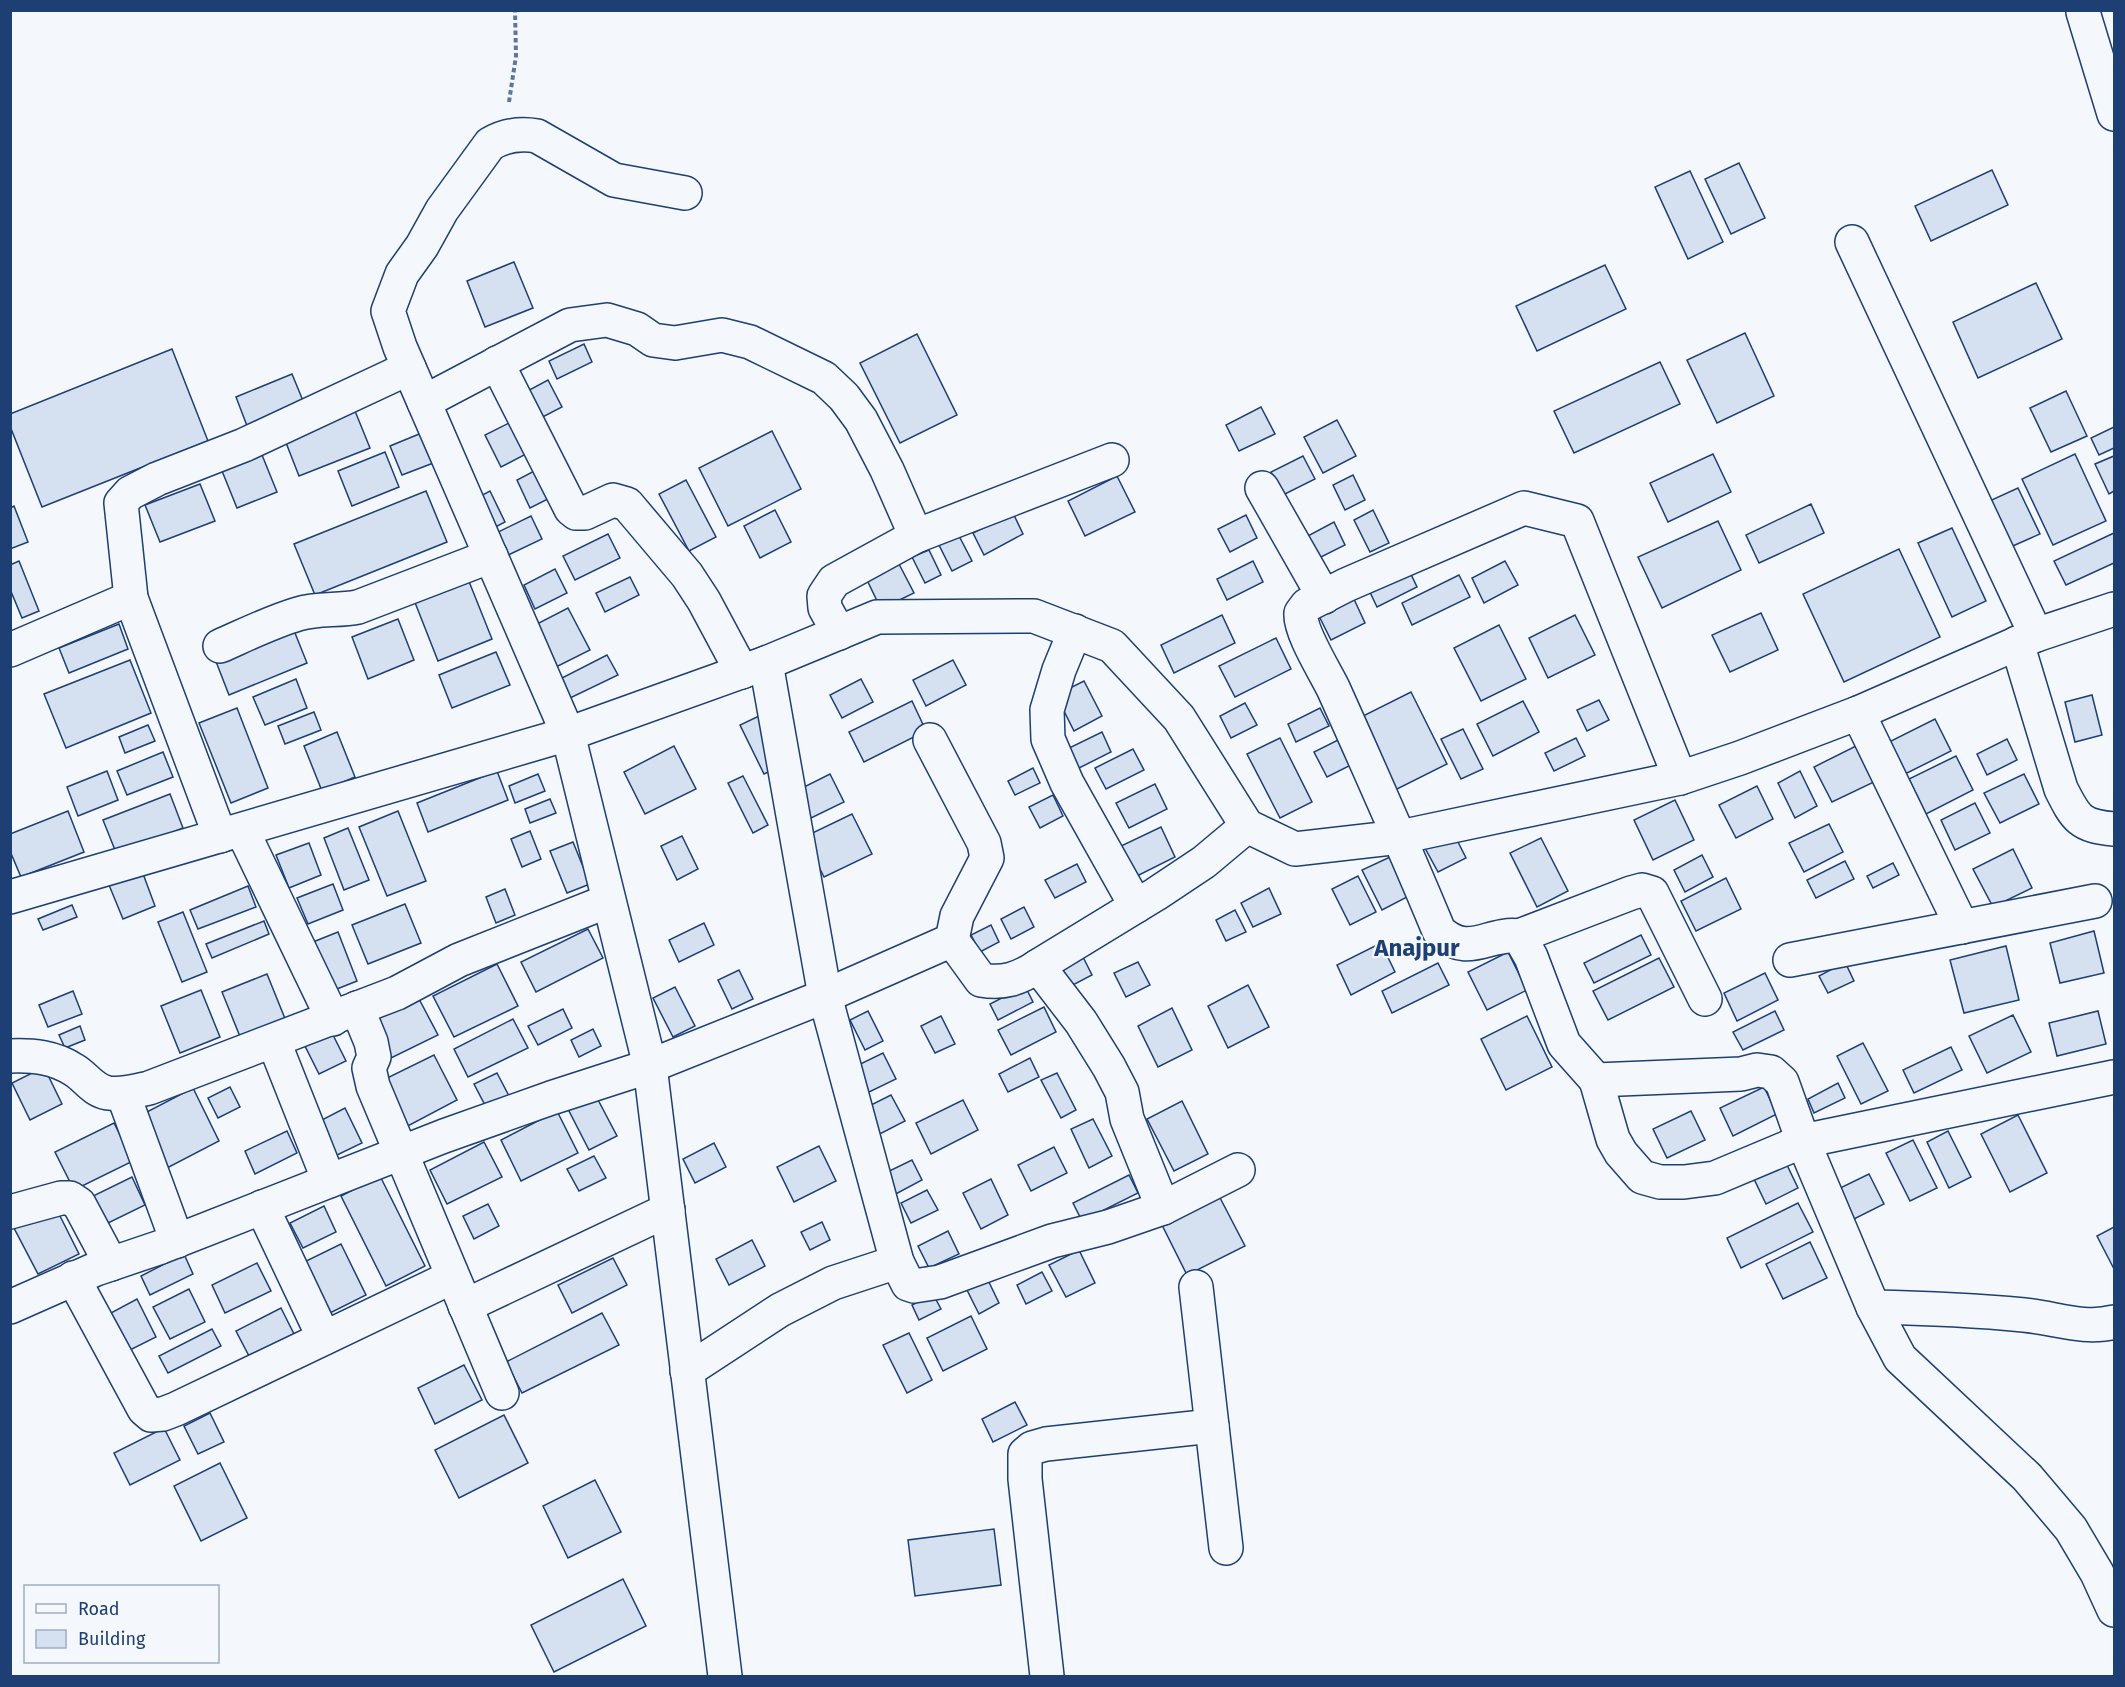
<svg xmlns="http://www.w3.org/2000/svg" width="2125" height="1687" viewBox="0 0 2125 1687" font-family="'Fira Sans',sans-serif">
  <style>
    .building { fill: #d5e0f0; stroke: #1d3f73; stroke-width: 1.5 }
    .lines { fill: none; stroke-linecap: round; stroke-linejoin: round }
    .street-casing { stroke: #1d3f73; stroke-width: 36 }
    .secondary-casing { stroke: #1d3f73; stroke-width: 36 }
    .path { stroke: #5e769c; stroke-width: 4; stroke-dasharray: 4.5 3; stroke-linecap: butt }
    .street { stroke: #f4f7fb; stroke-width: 33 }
    .secondary { stroke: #f4f7fb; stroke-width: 33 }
    .labels { text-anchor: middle; stroke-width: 4.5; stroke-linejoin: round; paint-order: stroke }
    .quarter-label { font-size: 24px; font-weight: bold; fill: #1d3f73; stroke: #f4f7fb }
  </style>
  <rect width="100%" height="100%" fill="#f4f7fb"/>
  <g class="building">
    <path d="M1739,163L1765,218L1731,234L1705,179Z"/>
    <path d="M1992,170L2008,205L1931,241L1915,206Z"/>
    <path d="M1690,171L1723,242L1688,259L1655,187Z"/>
    <path d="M514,262L533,308L485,327L467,281Z"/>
    <path d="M1605,265L1626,309L1537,351L1516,306Z"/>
    <path d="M2036,283L2062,339L1978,378L1953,322Z"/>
    <path d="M1745,333L1774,396L1717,423L1687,360Z"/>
    <path d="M917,334L957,415L900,443L860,363Z"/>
    <path d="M584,344L592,362L557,379L549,361Z"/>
    <path d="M172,349L208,441L42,507L10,426V414Z"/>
    <path d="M1660,362L1680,404L1574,453L1554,411Z"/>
    <path d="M292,374L306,408L249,431L236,397Z"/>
    <path d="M548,380L562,407L533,422L520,395Z"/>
    <path d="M2066,391L2087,436L2051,452L2030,408Z"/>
    <path d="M353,406L370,448L299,476L283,435Z"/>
    <path d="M1261,407L1275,434L1239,451L1226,425Z"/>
    <path d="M1337,420L1356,456L1323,473L1304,437Z"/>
    <path d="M513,421L528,453L501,467L485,435Z"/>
    <path d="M2114,427V448L2099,455L2091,438Z"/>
    <path d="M772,431L801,489L728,526L699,468Z"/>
    <path d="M424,432L436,462L402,475L390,446Z"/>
    <path d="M260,450L277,492L237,508L220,466Z"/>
    <path d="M385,452L399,487L352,506L338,471Z"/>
    <path d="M1713,454L1731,492L1668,522L1650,483Z"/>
    <path d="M2075,454L2106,521L2053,545L2022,479Z"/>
    <path d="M1303,456L1315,479L1283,495L1271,472Z"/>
    <path d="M2114,456V491L2109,494L2095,464Z"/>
    <path d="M538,469L552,497L530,508L517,480Z"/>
    <path d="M1353,475L1365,500L1345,510L1333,485Z"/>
    <path d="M1117,476L1135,512L1085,536L1068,501Z"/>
    <path d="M686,480L716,537L689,551L659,494Z"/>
    <path d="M200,484L215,521L160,542L145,505Z"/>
    <path d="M2018,488L2040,534L2006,549L1985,503Z"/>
    <path d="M426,491L447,542L315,595L294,544Z"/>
    <path d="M490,491L505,522L488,531L473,500Z"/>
    <path d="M1811,504L1824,533L1759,563L1746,535Z"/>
    <path d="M14,506L28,542L10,549V508Z"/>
    <path d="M775,510L791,542L760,558L744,526Z"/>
    <path d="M1373,510L1389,543L1370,552L1354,520Z"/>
    <path d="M1013,513L1023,534L984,555L973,533Z"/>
    <path d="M1246,515L1257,538L1230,552L1218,529Z"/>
    <path d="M531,516L542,539L502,558L490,536Z"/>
    <path d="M1718,521L1741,570L1662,608L1638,557Z"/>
    <path d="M1334,522L1345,545L1315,560L1304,538Z"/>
    <path d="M1952,528L1986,601L1952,617L1918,543Z"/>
    <path d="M2114,533V563L2066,585L2054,561Z"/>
    <path d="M608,534L620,558L575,580L563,556Z"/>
    <path d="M958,534L972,561L952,571L938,543Z"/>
    <path d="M1899,549L1940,637L1844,682L1803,594Z"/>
    <path d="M929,550L941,575L925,583L912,557Z"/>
    <path d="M19,561L39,611L22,618L10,589V565Z"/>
    <path d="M1253,561L1263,582L1227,600L1217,579Z"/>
    <path d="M1505,561L1518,585L1484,603L1472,578Z"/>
    <path d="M899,564L914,593L881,609L867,580Z"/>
    <path d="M1408,568L1417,587L1377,607L1368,588Z"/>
    <path d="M555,569L567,593L535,609L524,585Z"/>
    <path d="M1459,575L1470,597L1412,625L1402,603Z"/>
    <path d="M630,577L639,595L605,612L596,593Z"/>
    <path d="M468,579L492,639L438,661L414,600Z"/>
    <path d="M1353,597L1365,623L1331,640L1318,614Z"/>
    <path d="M568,608L590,650L554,668L533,626Z"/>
    <path d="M1761,613L1778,650L1730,672L1712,635Z"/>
    <path d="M1222,615L1235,643L1174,673L1161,645Z"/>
    <path d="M1575,615L1595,655L1548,678L1529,638Z"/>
    <path d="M398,619L414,660L368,679L352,637Z"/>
    <path d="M119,624L128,649L69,673L59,648Z"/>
    <path d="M1499,625L1526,679L1481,701L1454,648Z"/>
    <path d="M293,628L307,663L229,695L215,659Z"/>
    <path d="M1276,638L1291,669L1235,697L1219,666Z"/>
    <path d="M496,652L510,685L452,708L439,675Z"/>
    <path d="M607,655L618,675L568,699L558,680Z"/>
    <path d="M130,660L151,713L66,748L44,694Z"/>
    <path d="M953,660L966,685L926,706L913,680Z"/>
    <path d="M296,679L307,708L265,725L253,697Z"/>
    <path d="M861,679L873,702L842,718L830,695Z"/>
    <path d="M1084,681L1102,716L1074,731L1056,695Z"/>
    <path d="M1411,692L1447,764L1395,790L1359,718Z"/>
    <path d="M2092,695L2102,735L2075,742L2065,702Z"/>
    <path d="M1599,700L1609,720L1587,731L1577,710Z"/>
    <path d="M912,701L926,731L864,762L849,732Z"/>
    <path d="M1523,701L1539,732L1493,756L1477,724Z"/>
    <path d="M1245,703L1257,725L1231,738L1220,716Z"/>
    <path d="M237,708L268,788L231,803L199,723Z"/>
    <path d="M1320,708L1329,726L1296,742L1288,724Z"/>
    <path d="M314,712L321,730L285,744L278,726Z"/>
    <path d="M759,716L783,765L764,774L740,725Z"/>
    <path d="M1935,719L1951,751L1905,774L1889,742Z"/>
    <path d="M148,725L155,741L125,753L119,737Z"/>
    <path d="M1463,729L1483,769L1461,779L1441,739Z"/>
    <path d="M337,732L355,777L322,791L304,746Z"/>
    <path d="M1102,732L1111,752L1075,770L1065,750Z"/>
    <path d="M1280,738L1312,802L1280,818L1247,754Z"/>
    <path d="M1576,738L1585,756L1554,771L1545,753Z"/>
    <path d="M2007,739L2017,760L1987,775L1977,754Z"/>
    <path d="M1338,740L1351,765L1327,777L1314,752Z"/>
    <path d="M674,746L696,789L645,814L624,772Z"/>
    <path d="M1856,746L1874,782L1832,802L1814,767Z"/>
    <path d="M1133,749L1144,770L1106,789L1095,768Z"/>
    <path d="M163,752L173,777L127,795L117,771Z"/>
    <path d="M1956,756L1973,790L1926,814L1909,779Z"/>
    <path d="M1033,768L1040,783L1015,795L1008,781Z"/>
    <path d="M107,771L118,800L78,816L67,787Z"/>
    <path d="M497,771L508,800L428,832L417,803Z"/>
    <path d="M1800,771L1817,806L1795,818L1778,783Z"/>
    <path d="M538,774L545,791L515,803L509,786Z"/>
    <path d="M830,774L844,802L809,819L796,791Z"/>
    <path d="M2024,774L2039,804L2000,823L1984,793Z"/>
    <path d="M743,776L768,825L753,833L728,783Z"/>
    <path d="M1155,784L1167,809L1129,828L1116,803Z"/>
    <path d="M1757,786L1773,819L1736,838L1719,805Z"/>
    <path d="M170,794L183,828L117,855L103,820Z"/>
    <path d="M1053,795L1063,816L1040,828L1029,807Z"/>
    <path d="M550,799L556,813L530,823L525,809Z"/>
    <path d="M1675,800L1694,840L1653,860L1634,820Z"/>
    <path d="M1975,803L1990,833L1955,850L1941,820Z"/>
    <path d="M68,811L84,852L21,877L10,851V834Z"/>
    <path d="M398,811L426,881L387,896L359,827Z"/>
    <path d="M852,814L872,854L824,877L804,837Z"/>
    <path d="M1829,824L1843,852L1804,872L1789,843Z"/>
    <path d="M1161,827L1175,857L1137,876L1121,846Z"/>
    <path d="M348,828L369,880L344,890L324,838Z"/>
    <path d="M530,831L541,859L522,867L511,839Z"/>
    <path d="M1454,834L1466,858L1438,872L1425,848Z"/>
    <path d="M682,836L698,869L677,880L661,846Z"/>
    <path d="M1541,838L1568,891L1537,907L1510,853Z"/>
    <path d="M573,842L590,884L567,893L550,851Z"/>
    <path d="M309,843L321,875L289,888L276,855Z"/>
    <path d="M2013,849L2032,888L1993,907L1973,869Z"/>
    <path d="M1702,855L1713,877L1685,892L1674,870Z"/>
    <path d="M1390,857L1409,896L1382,910L1362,870Z"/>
    <path d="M1845,861L1854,879L1816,898L1807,880Z"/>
    <path d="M1893,863L1899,875L1873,888L1867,876Z"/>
    <path d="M1077,864L1086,882L1055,898L1045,880Z"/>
    <path d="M142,871L155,906L123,919L109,885Z"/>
    <path d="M1358,876L1376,912L1350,925L1332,889Z"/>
    <path d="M1726,878L1741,909L1696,931L1681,901Z"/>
    <path d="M333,884L343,910L308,924L297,898Z"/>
    <path d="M248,886L256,907L198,929L190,910Z"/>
    <path d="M1269,888L1281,914L1253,927L1241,903Z"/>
    <path d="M505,889L515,915L496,923L486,897Z"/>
    <path d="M405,904L421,943L368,964L352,925Z"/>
    <path d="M72,905L77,917L43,930L38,919Z"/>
    <path d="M1024,907L1034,927L1011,939L1001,919Z"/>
    <path d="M1235,910L1246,932L1226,941L1216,920Z"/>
    <path d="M183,912L207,972L182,982L158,922Z"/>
    <path d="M264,921L269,934L212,958L206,944Z"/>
    <path d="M704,923L714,945L679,962L669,940Z"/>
    <path d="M991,925L999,942L980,952L971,935Z"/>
    <path d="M588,929L603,958L536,992L521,962Z"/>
    <path d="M2094,931L2104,973L2060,983L2050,943Z"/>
    <path d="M338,932L357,981L332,991L313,942Z"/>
    <path d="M1641,935L1651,955L1594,983L1584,963Z"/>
    <path d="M1381,943L1395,972L1351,995L1337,965Z"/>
    <path d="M2006,946L2019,1000L1964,1013L1950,960Z"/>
    <path d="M1508,952L1527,990L1487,1010L1468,972Z"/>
    <path d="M1082,955L1092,975L1071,986L1061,966Z"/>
    <path d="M1659,958L1674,987L1608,1020L1593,991Z"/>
    <path d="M1138,962L1150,985L1126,997L1114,973Z"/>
    <path d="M1845,962L1854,981L1828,993L1819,976Z"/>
    <path d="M1438,963L1449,985L1392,1013L1382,991Z"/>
    <path d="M497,964L518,1006L454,1037L433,996Z"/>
    <path d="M739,970L753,999L732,1009L718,980Z"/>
    <path d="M1765,973L1778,1000L1737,1021L1724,993Z"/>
    <path d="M267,974L286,1021L241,1039L222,992Z"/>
    <path d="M1248,985L1269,1027L1228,1048L1208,1006Z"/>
    <path d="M1025,986L1033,1002L998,1020L990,1004Z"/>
    <path d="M675,987L695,1026L673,1037L653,998Z"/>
    <path d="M201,990L220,1037L180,1053L161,1006Z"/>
    <path d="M73,991L82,1014L48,1027L39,1005Z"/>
    <path d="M418,997L438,1035L391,1058L373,1020Z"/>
    <path d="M1044,1007L1056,1032L1011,1055L998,1030Z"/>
    <path d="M1172,1008L1192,1050L1158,1067L1138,1026Z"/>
    <path d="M563,1009L572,1028L538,1045L528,1026Z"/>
    <path d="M868,1011L883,1041L865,1050L850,1020Z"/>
    <path d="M1775,1011L1784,1030L1743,1050L1733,1032Z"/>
    <path d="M2098,1011L2106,1044L2057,1056L2049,1023Z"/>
    <path d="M2013,1015L2031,1052L1987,1073L1969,1036Z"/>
    <path d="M941,1016L955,1044L935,1053L921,1026Z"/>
    <path d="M1527,1016L1552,1067L1506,1090L1481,1039Z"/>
    <path d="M513,1019L528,1048L468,1077L454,1049Z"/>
    <path d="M80,1026L85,1040L65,1048L59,1035Z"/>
    <path d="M593,1029L601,1046L579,1057L571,1040Z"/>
    <path d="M331,1031L346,1061L319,1074L304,1044Z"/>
    <path d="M1863,1043L1888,1091L1861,1104L1837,1056Z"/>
    <path d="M1951,1047L1962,1070L1914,1093L1903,1070Z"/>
    <path d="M883,1053L896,1079L865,1094L852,1068Z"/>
    <path d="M434,1055L457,1100L404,1128L381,1081Z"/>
    <path d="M1030,1058L1039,1077L1008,1092L999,1074Z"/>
    <path d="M44,1067L62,1104L30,1120L12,1083Z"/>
    <path d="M497,1073L509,1096L486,1107L474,1084Z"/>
    <path d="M1057,1073L1076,1110L1061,1118L1041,1080Z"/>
    <path d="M1838,1083L1845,1098L1814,1113L1808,1099Z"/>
    <path d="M230,1087L240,1107L218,1118L208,1098Z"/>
    <path d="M1764,1087L1777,1114L1733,1136L1720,1108Z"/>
    <path d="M193,1088L219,1141L167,1168L141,1115Z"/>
    <path d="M891,1095L905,1121L874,1137L861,1110Z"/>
    <path d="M596,1096L617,1136L589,1150L568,1109Z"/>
    <path d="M963,1100L978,1130L931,1154L916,1123Z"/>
    <path d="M1182,1101L1208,1154L1174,1171L1147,1119Z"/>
    <path d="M345,1108L362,1143L335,1156L318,1122Z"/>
    <path d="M557,1111L578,1153L521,1181L501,1140Z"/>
    <path d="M1691,1111L1705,1140L1667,1158L1653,1129Z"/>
    <path d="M2018,1115L2047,1173L2010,1192L1981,1134Z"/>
    <path d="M1093,1119L1112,1156L1089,1168L1071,1129Z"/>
    <path d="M114,1123L133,1161L74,1190L55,1152Z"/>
    <path d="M287,1131L297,1153L255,1174L245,1151Z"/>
    <path d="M1948,1131L1971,1177L1949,1188L1927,1142Z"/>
    <path d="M1913,1140L1937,1188L1910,1201L1886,1153Z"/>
    <path d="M484,1142L502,1177L447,1204L430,1170Z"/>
    <path d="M714,1143L726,1167L695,1183L683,1159Z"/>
    <path d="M819,1146L836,1181L794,1202L777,1167Z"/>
    <path d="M1054,1147L1067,1173L1031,1191L1018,1165Z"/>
    <path d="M594,1156L606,1178L579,1191L567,1169Z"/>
    <path d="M912,1160L922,1180L892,1196L881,1175Z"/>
    <path d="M1786,1163L1798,1188L1766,1204L1754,1179Z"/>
    <path d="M1869,1174L1884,1204L1852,1220L1836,1190Z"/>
    <path d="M1129,1175L1138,1193L1082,1221L1073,1203Z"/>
    <path d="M380,1176L425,1266L386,1286L341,1196Z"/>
    <path d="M132,1177L145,1205L104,1225L91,1197Z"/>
    <path d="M991,1179L1008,1215L981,1229L963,1193Z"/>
    <path d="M927,1190L938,1210L911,1223L901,1203Z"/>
    <path d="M1217,1192L1245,1246L1187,1275L1160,1221Z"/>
    <path d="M1798,1203L1813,1232L1741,1268L1727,1238Z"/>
    <path d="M488,1204L499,1226L474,1239L463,1216Z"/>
    <path d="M324,1206L336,1232L303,1248L290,1223Z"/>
    <path d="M56,1208L79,1254L38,1274L14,1228Z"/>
    <path d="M822,1222L830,1240L810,1250L801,1232Z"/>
    <path d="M2114,1227V1269L2097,1236Z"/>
    <path d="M948,1231L959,1254L929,1268L918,1246Z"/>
    <path d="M752,1240L765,1266L729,1285L716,1259Z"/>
    <path d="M1810,1242L1827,1278L1783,1299L1766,1264Z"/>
    <path d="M341,1244L366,1295L326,1315L300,1264Z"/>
    <path d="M1079,1250L1095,1283L1066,1297L1049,1265Z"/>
    <path d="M184,1254L193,1274L150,1295L141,1276Z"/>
    <path d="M613,1258L627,1285L572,1313L558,1285Z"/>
    <path d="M257,1263L271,1291L225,1313L212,1285Z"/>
    <path d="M1042,1272L1052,1291L1026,1304L1017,1285Z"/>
    <path d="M985,1274L999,1303L979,1314L964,1284Z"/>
    <path d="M189,1289L205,1322L170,1339L153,1307Z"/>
    <path d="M933,1294L941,1309L919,1320L912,1305Z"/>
    <path d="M137,1299L156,1337L128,1351L109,1314Z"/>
    <path d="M281,1308L294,1334L249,1356L236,1331Z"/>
    <path d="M602,1313L619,1345L522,1393L506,1362Z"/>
    <path d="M971,1316L987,1349L943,1371L927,1338Z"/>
    <path d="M212,1329L221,1346L168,1373L159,1356Z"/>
    <path d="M909,1333L932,1380L907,1393L883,1345Z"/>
    <path d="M464,1365L482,1400L435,1424L418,1388Z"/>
    <path d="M1015,1402L1027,1425L993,1442L982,1419Z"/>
    <path d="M210,1413L224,1442L198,1454L184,1426Z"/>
    <path d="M504,1415L528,1463L459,1498L435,1450Z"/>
    <path d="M164,1428L180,1460L130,1485L114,1453Z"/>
    <path d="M220,1463L247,1518L201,1541L174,1486Z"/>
    <path d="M595,1480L621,1532L568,1558L543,1506Z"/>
    <path d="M994,1529L1001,1585L915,1596L908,1540Z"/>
    <path d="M623,1579L646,1626L554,1672L531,1625Z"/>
  </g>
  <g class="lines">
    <g class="street-casing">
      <g id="street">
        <path d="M2083,12L2114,114"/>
        <path d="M1852,242L2036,635"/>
        <path d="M497,363L571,509L576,513H585L613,500L627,504L687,575L704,601L742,672"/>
        <path d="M424,402L570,325L607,320L637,329L653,340L675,343L722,335L750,342L824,378L844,397L861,420L887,470L916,536"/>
        <path d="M1262,488L1324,597"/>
        <path d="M1075,631L1059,670L1047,710L1048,739L1067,783L1136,906"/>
        <path d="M839,633L825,608L824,596L834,581L916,536L1112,460"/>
        <path d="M2017,643L2061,789C2076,819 2080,826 2114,829"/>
        <path d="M220,646C245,635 271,622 298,614C318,608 338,611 358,607L491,556"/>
        <path d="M10,650L131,598"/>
        <path d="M766,663L825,996L897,1262L908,1284L914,1286L940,1282L1052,1241L1108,1227L1163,1208L1238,1170"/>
        <path d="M1858,713L1962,927"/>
        <path d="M1680,778L1577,521L1524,508L1346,585L1307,605L1301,613C1299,630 1324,670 1333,688C1369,768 1405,849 1439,931C1469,959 1488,932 1519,936L1531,957L1564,1044L1596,1080L1741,1074L1757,1070L1771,1072L1782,1082L1803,1141L1873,1307L1900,1358L2027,1477L2071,1529L2097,1573L2114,1610"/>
        <path d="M242,830L333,1019"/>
        <path d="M220,836L131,598L121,503L130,493L157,479L244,445L409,368"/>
        <path d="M10,897L568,734L400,347L388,311L402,274L422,246L442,210L490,144C505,135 520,133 537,136L614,180L685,193"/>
        <path d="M1519,936L1631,893L1642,890L1652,893L1705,999"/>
        <path d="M952,940L981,980C1003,984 1019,979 1038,966L1081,1022L1109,1067L1122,1092L1127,1119L1163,1208"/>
        <path d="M1790,960L2095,901"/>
        <path d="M1038,966L1156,894L1204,862L1247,826"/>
        <path d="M357,1008L371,1042L374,1057L369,1068L373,1086L502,1393"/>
        <path d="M274,1042L329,1181"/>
        <path d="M10,1056C33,1055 54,1057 74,1070C86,1077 92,1090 108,1093C122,1095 136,1091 149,1088L397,993L459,960L608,901"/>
        <path d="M1596,1080L1613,1139L1621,1153L1642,1177L1660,1182H1684L1715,1178L1803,1141L2114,1077"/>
        <path d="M123,1094L177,1241"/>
        <path d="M262,1207L324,1338"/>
        <path d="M10,1212L61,1198H70L79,1204L111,1264"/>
        <path d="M73,1278L144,1409L151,1415L163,1414L176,1409L452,1277"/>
        <path d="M1196,1287L1226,1548"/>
        <path d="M465,1306L668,1210"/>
        <path d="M10,1307L96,1269L161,1247L444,1136L551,1098L650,1066L825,996L952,940L957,916L987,858L984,843L930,740"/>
        <path d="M1873,1307C1924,1308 1973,1310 2024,1315C2055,1318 2084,1330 2114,1322"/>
        <path d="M687,1371L780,1310L833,1283L897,1262"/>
        <path d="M1047,1676L1025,1479V1454L1032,1448L1046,1444L1212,1426"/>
      </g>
    </g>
    <g class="secondary-casing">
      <path id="secondary" d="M725,1676L650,1066L568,734L766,663L877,617L1034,616L1112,646L1179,718L1247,826L1295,849L1400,837L1680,778L1740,758L1858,713L2036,635L2114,609"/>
    </g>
    <path class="path" d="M509,102L516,56L515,10"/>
    <use href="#street" class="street"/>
    <use href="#secondary" class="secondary"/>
  </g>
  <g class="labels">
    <g class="quarter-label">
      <text x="1417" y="956">Anajpur</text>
    </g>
  </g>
  <rect width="2125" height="1687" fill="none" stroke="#1d3f73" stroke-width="24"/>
  <rect x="24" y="1585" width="195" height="78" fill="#f4f7fb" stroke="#9eadc5" stroke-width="1.5"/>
  <rect x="36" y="1604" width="30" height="9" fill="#f4f7fb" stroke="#9eadc5" stroke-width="1.5"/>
  <text x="78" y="1615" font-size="18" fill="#1d3f73">Road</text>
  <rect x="36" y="1630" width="30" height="18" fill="#d5e0f0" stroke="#9eadc5" stroke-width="1.5"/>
  <text x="78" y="1645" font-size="18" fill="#1d3f73">Building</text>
</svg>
